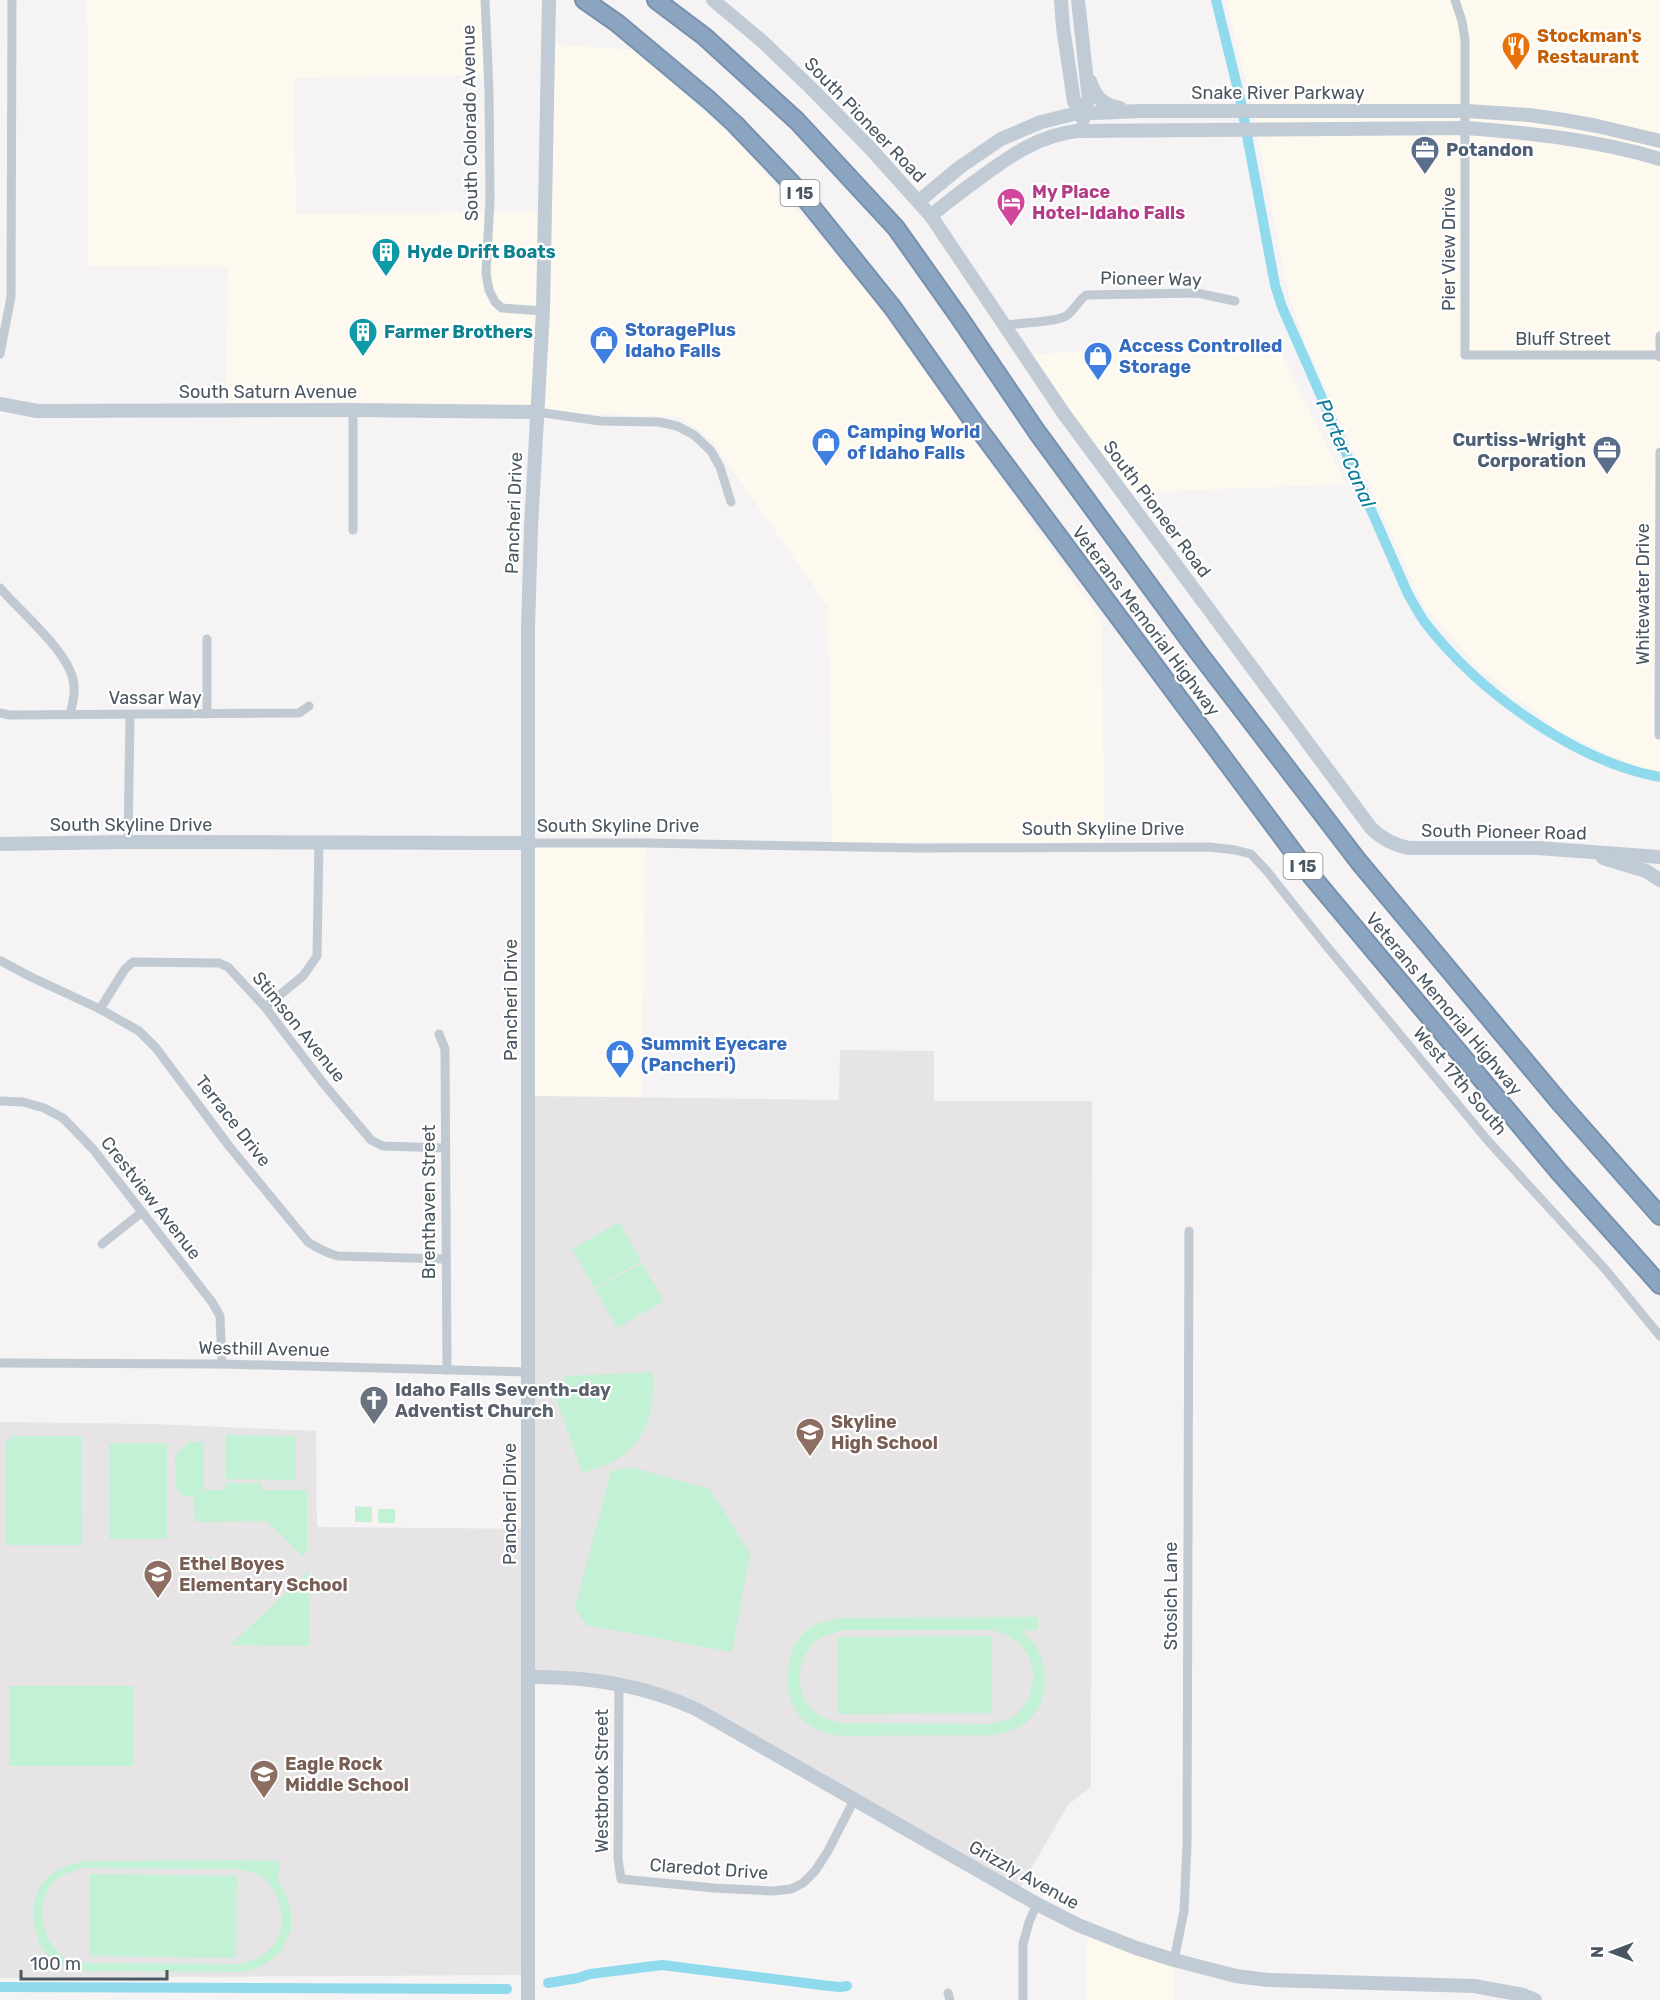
<svg xmlns="http://www.w3.org/2000/svg" width="1660" height="2000" viewBox="0 0 1660 2000" font-family="Rubik,sans-serif">
  <style>
    .commercial { fill: #fdf9ef }
    .education { fill: #e6e4e5 }
    .green { fill: #c3f1d5; fill-rule: evenodd }
    .lines { fill: none; stroke-linecap: round; stroke-linejoin: round }
    .canal { stroke: #90daee; stroke-width: 10 }
    .highway-casing { stroke: #7690ad; stroke-width: 20 }
    .street { stroke: #c1cad2; stroke-width: 9 }
    .secondary { stroke: #c1cbd6; stroke-width: 14 }
    .highway { stroke: #8ba5c1; stroke-width: 16 }
    .labels { text-anchor: middle; stroke-width: 4.5; stroke-linejoin: round; paint-order: stroke }
    .shield { fill: #fff; stroke: #808990; stroke-width: 1.5 }
    .shield-label { font-size: 16px; font-weight: bold; fill: #4a5661 }
    .food-label { font-size: 18px; font-weight: bold; fill: #c56008; stroke: #fff; text-anchor: start }
    .street-label { font-size: 18px; fill: #4a5661; stroke: #fff }
    .service-label { font-size: 18px; font-weight: bold; fill: #4e5e75; stroke: #fff; text-anchor: start }
    .hotel-label { font-size: 18px; font-weight: bold; fill: #b23c85; stroke: #fff; text-anchor: start }
    .culture-label { font-size: 18px; font-weight: bold; fill: #0d838f; stroke: #fff; text-anchor: start }
    .shop-label { font-size: 18px; font-weight: bold; fill: #366cbe; stroke: #fff; text-anchor: start }
    .worship-label { font-size: 18px; font-weight: bold; fill: #5b616d; stroke: #fff; text-anchor: start }
    .education-label { font-size: 18px; font-weight: bold; fill: #785e54; stroke: #fff; text-anchor: start }
    .water-label { font-size: 20px; font-style: italic; fill: #0c7c9b; stroke: #fff }
  </style>
  <rect width="100%" height="100%" fill="#f5f3f3"/>
  <g class="commercial">
    <path d="M87,0H485L488,75L293,78L296,214L545,212L549,44L635,50L741,145L869,294L1102,621L1104,843L832,842L828,607L711,439L679,417L537,412L226,410L228,267L88,266Z"/>
    <path d="M1226,0H1660V774L1637,767L1558,730L1480,669L1424,607L1306,344L1288,292L1251,101Z"/>
    <path d="M1277,344L1346,484L1129,493L1031,354Z"/>
    <path d="M529,843H645L642,1097L529,1096Z"/>
    <path d="M1087,1929L1174,1960V2000H1087Z"/>
  </g>
  <path class="education" d="M840,1050L934,1051V1101H1092L1091,1787L1068,1805L1017,1893L674,1699L528,1677V1975L0,1978V1422L153,1424L316,1431L317,1527L527,1529L529,1096L839,1100Z"/>
  <g class="green">
    <path d="M619,1222L641,1261L594,1288L572,1249Z"/>
    <path d="M642,1263L664,1301L617,1328L595,1289Z"/>
    <path d="M653,1372C655,1410 648,1441 613,1462C604,1467 592,1469 582,1473L554,1392L566,1376Z"/>
    <path d="M226,1435L296,1436V1480L226,1479Z"/>
    <path d="M12,1436H81L82,1545H6L5,1444Z"/>
    <path d="M189,1442H204V1490H225V1483H262V1490H307V1550L302,1556L267,1521L195,1522L194,1497L183,1496L176,1488L175,1455Z"/>
    <rect x="109" y="1443" width="58" height="96"/>
    <path d="M631,1467L710,1489L750,1554L732,1652L586,1625L575,1608L611,1471Z"/>
    <path d="M355,1506L372,1507V1522H355Z"/>
    <rect x="378" y="1509" width="17" height="14"/>
    <path d="M201,1556H212V1571L202,1572Z"/>
    <path d="M309,1571V1646L230,1645Z"/>
    <path d="M1038,1617V1630L1022,1631C1026,1635 1031,1640 1035,1645C1049,1667 1049,1702 1029,1720C1019,1729 1007,1732 994,1735L838,1736C826,1733 814,1729 804,1721C782,1700 782,1657 802,1635C811,1624 825,1621 839,1618ZM845,1630H992C1005,1634 1016,1638 1024,1649C1041,1671 1033,1706 1009,1719C1004,1721 997,1722 991,1724L839,1723C830,1720 821,1717 813,1711C796,1696 796,1662 811,1646C821,1635 832,1633 845,1630Z"/>
    <path d="M991,1636L992,1713L838,1714L837,1637Z"/>
    <rect x="9" y="1686" width="124" height="80"/>
    <path d="M240,1860L280,1861L278,1880L286,1895L291,1910V1930L280,1953L262,1966L244,1972L83,1971C71,1968 58,1966 49,1957C30,1936 26,1897 48,1877C59,1867 72,1864 86,1861ZM82,1868L240,1869C247,1871 256,1873 262,1877C283,1893 289,1930 270,1949C261,1958 251,1961 240,1964L86,1963C82,1962 77,1962 73,1961C42,1950 33,1906 53,1882C61,1875 72,1871 82,1868Z"/>
    <path d="M90,1874L237,1876L236,1958L89,1956Z"/>
  </g>
  <g class="lines">
    <g class="canal">
      <path d="M1216,0L1240,98L1275,285L1282,307L1408,594C1414,604 1419,615 1427,625C1479,692 1576,762 1660,777"/>
      <path d="M548,1983L578,1978L590,1974L662,1965L821,1985L840,1987L847,1986"/>
      <path d="M0,1987L507,1989"/>
    </g>
    <g class="highway-casing">
      <g id="highway">
        <path d="M584,0L617,23L709,100L735,124L799,191L893,308L975,424L1309,873L1559,1172L1660,1285"/>
        <path d="M656,0L705,37L797,121L896,228L959,317L1037,432L1198,652L1359,862L1561,1104L1660,1216"/>
      </g>
    </g>
    <g class="street">
      <path d="M485,0L489,91L490,199L486,273L489,290L495,302L502,308L543,311"/>
      <path d="M1455,0L1462,21L1465,40V355H1660"/>
      <path d="M1003,326C1020,322 1053,323 1066,316C1074,311 1078,301 1086,295L1197,293L1235,301"/>
      <path d="M1660,336V357"/>
      <path d="M0,354L11,297L12,0"/>
      <path d="M537,412L600,421L659,422L677,426L694,435L711,451L720,467L731,502"/>
      <path d="M353,530V410"/>
      <path d="M0,588C20,612 74,655 74,687C75,696 72,706 70,714"/>
      <path d="M0,713L10,715L299,713L309,706"/>
      <path d="M207,714V639"/>
      <path d="M1659,735L1660,452"/>
      <path d="M128,842L130,716"/>
      <path d="M529,843H645L914,848L1210,847L1235,850L1251,854L1266,870L1324,943L1489,1142L1605,1269L1660,1336"/>
      <path d="M1,961L31,977L100,1009L139,1031L156,1048L229,1146L308,1242C318,1248 326,1253 338,1256L445,1259"/>
      <path d="M265,1007L303,976L317,956L319,842"/>
      <path d="M100,1009L125,969L133,962L219,963L228,967L265,1007L323,1083L371,1140L383,1146L445,1148"/>
      <path d="M439,1034L445,1049L447,1370"/>
      <path d="M0,1101L23,1102L44,1108L63,1118L93,1149L212,1302L220,1316L222,1364"/>
      <path d="M102,1244L142,1212"/>
      <path d="M0,1363L222,1364L528,1372"/>
      <path d="M619,1684L618,1859L621,1879L714,1888L773,1891L791,1889L803,1883L815,1871L828,1851L854,1800"/>
      <path d="M1174,1960L1184,1911L1187,1844L1189,1231"/>
      <path d="M948,1993L950,2000"/>
      <path d="M1023,2000V1944L1029,1922L1037,1904"/>
    </g>
    <g class="secondary">
      <path d="M713,0L763,42L811,88L869,147L931,216L1064,414L1371,828C1382,839 1393,845 1409,848H1537L1660,857"/>
      <path d="M1061,0L1063,27L1074,102L1082,107"/>
      <path d="M1078,0L1089,100L1082,107L1083,120"/>
      <path d="M1090,81C1096,98 1103,105 1120,108"/>
      <path d="M919,201L960,167L1001,139L1041,122L1074,114L1140,111H1466L1529,115L1564,120L1597,126L1660,141"/>
      <path d="M931,216C948,201 966,188 984,175C1013,154 1039,136 1076,131L1466,128C1531,133 1598,140 1660,159"/>
      <path d="M0,404L37,411L353,410L537,412"/>
      <path d="M0,844L128,842L529,843"/>
      <path d="M1603,858L1646,871L1660,880"/>
      <path d="M528,1677C586,1676 644,1685 696,1709L1037,1904L1078,1925L1136,1948L1174,1960L1236,1976L1268,1980L1474,1986L1523,1995L1535,2000"/>
      <path d="M528,2000V628L531,527L543,311L549,0"/>
    </g>
    <use href="#highway" class="highway"/>
  </g>
  <defs>
    <g id="restaurant-pin" transform="scale(1.5)"><path d="M0 17L-7.5 6A9.5 9.5 0 1 1 7.5 6Z" fill="#e8710a" stroke="#fff"/><path d="M-5-6h1v4h1v-4h1v4h1v-4h1v5L-1.5 .5V6h-2V.5L-5-1ZM5-6V6H3V1.5H1.5Q1.5-4 5-6Z" fill="#fff"/></g>
    <g id="office-pin" transform="scale(1.5)"><path d="M0 17L-7.5 6A9.5 9.5 0 1 1 7.5 6Z" fill="#5c6f8a" stroke="#fff"/><path d="M-6-3h4V-5.5h4V-3h4V5H-6ZM-1-4.5V-3h2v-1.5ZM-6 0V1H6V0Z" fill="#fff"/></g>
    <g id="hotel-pin" transform="scale(1.5)"><path d="M0 17L-7.5 6A9.5 9.5 0 1 1 7.5 6Z" fill="#d1479c" stroke="#fff"/><path d="M-6-4.5h1.5V1H6V5H4.5V3h-9V5H-6ZM-4 0a1.8 1.8 0 1 1 3.6 0ZM.5 0V-2.5h3Q6-2.5 6 0Z" fill="#fff"/></g>
    <g id="building-pin" transform="scale(1.5)"><path d="M0 17L-7.5 6A9.5 9.5 0 1 1 7.5 6Z" fill="#0f9aa8" stroke="#fff"/><path d="M-4-6H4V6H1V3H-1V6H-4ZM-2.5-4.3h1.7v1.8h-1.7ZM.8-4.3h1.7v1.8H.8ZM-2.5-1h1.7V.8h-1.7ZM.8-1h1.7V.8H.8Z" fill="#fff"/></g>
    <g id="shop-pin" transform="scale(1.5)"><path d="M0 17L-7.5 6A9.5 9.5 0 1 1 7.5 6Z" fill="#3f7fe0" stroke="#fff"/><path d="M-5-2.5h2.3a2.7 3.5 0 0 1 5.4 0H5L5.5 6h-11ZM-1.5-2.5h3a1.5 2.3 0 0 0-3 0Z" fill="#fff"/></g>
    <g id="church-pin" transform="scale(1.5)"><path d="M0 17L-7.5 6A9.5 9.5 0 1 1 7.5 6Z" fill="#6b7280" stroke="#fff"/><path d="M-1.2-6h2.4v3.5h3.3v2.4h-3.3V6h-2.4V-.1h-3.3v-2.4h3.3Z" fill="#fff"/></g>
    <g id="school-pin" transform="scale(1.5)"><path d="M0 17L-7.5 6A9.5 9.5 0 1 1 7.5 6Z" fill="#8d6e63" stroke="#fff"/><path d="M0-5L7-2L0 1L-7-2ZM-4 1L0 2.5L4 1V4Q0 6-4 4Z" fill="#fff"/></g>
  </defs>
  <g fill-rule="evenodd">
    <use href="#restaurant-pin" x="1516" y="46"/>
    <use href="#office-pin" x="1425" y="150"/>
    <use href="#hotel-pin" x="1011" y="202"/>
    <use href="#building-pin" x="386" y="252"/>
    <use href="#building-pin" x="363" y="332"/>
    <use href="#shop-pin" x="604" y="340"/>
    <use href="#shop-pin" x="1098" y="356"/>
    <use href="#shop-pin" x="826" y="442"/>
    <use href="#office-pin" x="1607" y="450"/>
    <use href="#shop-pin" x="620" y="1054"/>
    <use href="#church-pin" x="374" y="1400"/>
    <use href="#school-pin" x="810" y="1432"/>
    <use href="#school-pin" x="158" y="1574"/>
    <use href="#school-pin" x="264" y="1774"/>
  </g>
  <g class="labels">
    <g class="shield">
      <rect x="780.5" y="180" width="39" height="26" rx="4.5"/>
      <rect x="1283.5" y="853" width="39" height="26" rx="4.5"/>
    </g>
    <g class="shield-label">
      <text x="800" y="199">I 15</text>
      <text x="1303" y="872">I 15</text>
    </g>
    <g class="food-label">
      <text x="1537" y="42">Stockman's<tspan x="1537" dy="21">Restaurant</tspan></text>
    </g>
    <g class="street-label">
      <text x="1278" y="99">Snake River Parkway</text>
      <text transform="translate(865 120) rotate(46)" y="6">South Pioneer Road</text>
      <text transform="translate(470 123) rotate(-91)" y="6">South Colorado Avenue</text>
      <text transform="translate(1449 249) rotate(-90)" y="6">Pier View Drive</text>
      <text transform="translate(1151 279) rotate(1)" y="6">Pioneer Way</text>
      <text x="1563" y="345">Bluff Street</text>
      <text x="268" y="398">South Saturn Avenue</text>
      <text transform="translate(1157 509) rotate(53)" y="6">South Pioneer Road</text>
      <text transform="translate(514 513) rotate(-88)" y="6">Pancheri Drive</text>
      <text transform="translate(1643 594) rotate(-90)" y="6">Whitewater Drive</text>
      <text transform="translate(1146 621) rotate(53)" y="6">Veterans Memorial Highway</text>
      <text x="155" y="704">Vassar Way</text>
      <text x="131" y="831">South Skyline Drive</text>
      <text x="618" y="832">South Skyline Drive</text>
      <text x="1103" y="835">South Skyline Drive</text>
      <text transform="translate(1504 832) rotate(1)" y="6">South Pioneer Road</text>
      <text transform="translate(511 1000) rotate(-90)" y="6">Pancheri Drive</text>
      <text transform="translate(1444 1004) rotate(50)" y="6">Veterans Memorial Highway</text>
      <text transform="translate(299 1027) rotate(51)" y="6">Stimson Avenue</text>
      <text transform="translate(1460 1081) rotate(50)" y="6">West 17th South</text>
      <text transform="translate(233 1121) rotate(52)" y="6">Terrace Drive</text>
      <text transform="translate(151 1198) rotate(52)" y="6">Crestview Avenue</text>
      <text transform="translate(429 1202) rotate(-90)" y="6">Brenthaven Street</text>
      <text transform="translate(264 1349) rotate(1)" y="6">Westhill Avenue</text>
      <text transform="translate(510 1504) rotate(-90)" y="6">Pancheri Drive</text>
      <text transform="translate(1171 1596) rotate(-90)" y="6">Stosich Lane</text>
      <text transform="translate(602 1781) rotate(-90)" y="6">Westbrook Street</text>
      <text transform="translate(709 1869) rotate(4)" y="6">Claredot Drive</text>
      <text transform="translate(1024 1875) rotate(29)" y="6">Grizzly Avenue</text>
    </g>
    <g class="service-label">
      <text x="1446" y="156">Potandon</text>
      <text x="1586" y="446" text-anchor="end">Curtiss-Wright<tspan x="1586" dy="21">Corporation</tspan></text>
    </g>
    <g class="hotel-label">
      <text x="1032" y="198">My Place<tspan x="1032" dy="21">Hotel-Idaho Falls</tspan></text>
    </g>
    <g class="culture-label">
      <text x="407" y="258">Hyde Drift Boats</text>
      <text x="384" y="338">Farmer Brothers</text>
    </g>
    <g class="shop-label">
      <text x="625" y="336">StoragePlus<tspan x="625" dy="21">Idaho Falls</tspan></text>
      <text x="1119" y="352">Access Controlled<tspan x="1119" dy="21">Storage</tspan></text>
      <text x="847" y="438">Camping World<tspan x="847" dy="21">of Idaho Falls</tspan></text>
      <text x="641" y="1050">Summit Eyecare<tspan x="641" dy="21">(Pancheri)</tspan></text>
    </g>
    <g class="worship-label">
      <text x="395" y="1396">Idaho Falls Seventh-day<tspan x="395" dy="21">Adventist Church</tspan></text>
    </g>
    <g class="education-label">
      <text x="831" y="1428">Skyline<tspan x="831" dy="21">High School</tspan></text>
      <text x="179" y="1570">Ethel Boyes<tspan x="179" dy="21">Elementary School</tspan></text>
      <text x="285" y="1770">Eagle Rock<tspan x="285" dy="21">Middle School</tspan></text>
    </g>
    <g class="water-label">
      <text transform="translate(1346 453) rotate(66)" y="7">Porter Canal</text>
    </g>
  </g>
  <g transform="translate(1612 1952) rotate(270)" stroke="#ffffff" stroke-width="4.5" paint-order="stroke">
  <path d="M0-4.5L10 22L0 15L-10 22Z" fill="#4a5661"/>
  <text y="-9" font-size="16" font-weight="bold" text-anchor="middle" fill="#4a5661">N</text>
  </g>
  <path d="M21 1970v9h146v-9" fill="none" stroke="#4a5661" stroke-width="3"/>
  <text x="30" y="1970" font-size="18" fill="#4a5661" stroke="#ffffff" stroke-width="4.5" paint-order="stroke">100 m</text>
</svg>
